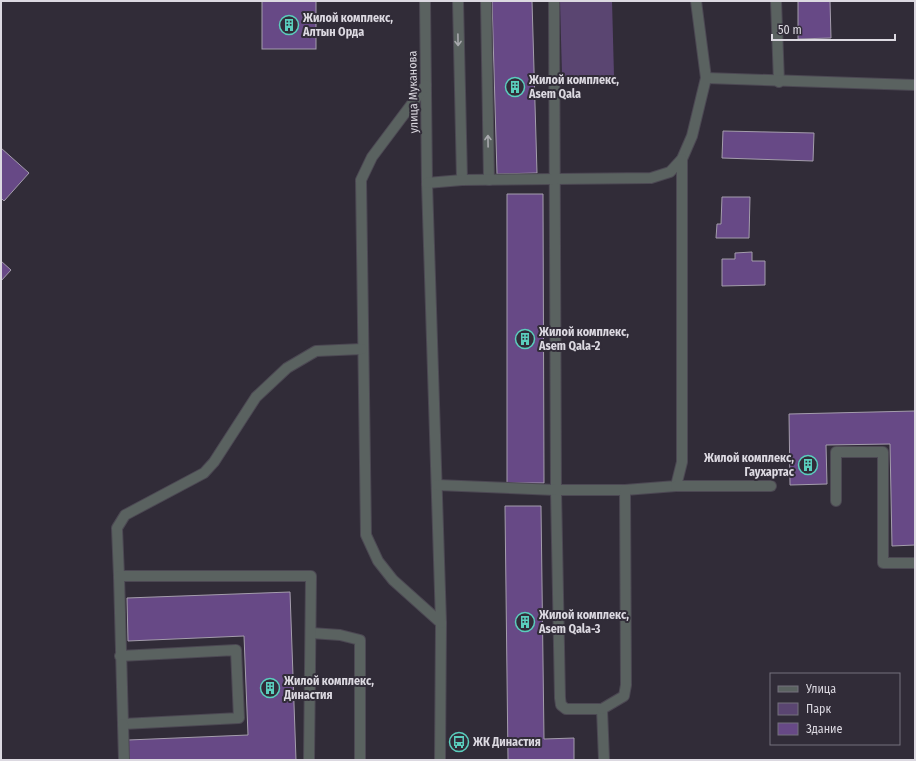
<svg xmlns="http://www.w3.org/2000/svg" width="916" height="761" viewBox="0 0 916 761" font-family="'Fira Sans Condensed',sans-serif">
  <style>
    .green { fill: #5a4571 }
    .building { fill: #674986; stroke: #a49dac }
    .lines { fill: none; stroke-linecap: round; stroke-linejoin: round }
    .minor-casing { stroke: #4c4853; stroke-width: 12 }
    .minor { stroke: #5a6260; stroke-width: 10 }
    .oneway { stroke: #a8a9ad }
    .labels { text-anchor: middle; stroke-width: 4; stroke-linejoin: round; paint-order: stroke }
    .poi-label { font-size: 12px; font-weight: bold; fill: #dcd9e1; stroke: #312c38; text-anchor: start }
    .street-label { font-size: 12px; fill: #dcd9e1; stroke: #312c38 }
  </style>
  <rect width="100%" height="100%" fill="#312c38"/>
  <path class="green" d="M560,1H612L614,76L562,77Z"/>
  <g class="building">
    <rect x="262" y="1" width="54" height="48"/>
    <path d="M492,1H532L537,173L497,174Z"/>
    <path d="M798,1H830L831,38L798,39Z"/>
    <path d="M723,131L814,133L813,161L722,158Z"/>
    <path d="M1,148L29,173L4,201L1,198Z"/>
    <path d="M507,194H543L544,483H507Z"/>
    <path d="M722,197H750L749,238H716L717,224H721Z"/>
    <path d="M752,252V261H765V285L722,286V259H735V253Z"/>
    <path d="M1,261L11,270L1,281Z"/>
    <path d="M915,411V545L892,546L890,444L826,445L827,484L790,485L789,414Z"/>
    <path d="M505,506H541L544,739L574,738V760H508Z"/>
    <path d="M290,592L296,760H129L128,740L248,735L244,636L128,641L127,598Z"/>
  </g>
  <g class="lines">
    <g class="minor-casing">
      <g id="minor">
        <path d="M425,1L427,183L441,623L440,760"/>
        <path d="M458,1L462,180"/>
        <path d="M486,1L489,180"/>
        <path d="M554,1L556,490L560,698L561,705L566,709H602L604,760"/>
        <path d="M776,1L779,82"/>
        <path d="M706,78L915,85"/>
        <path d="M426,85L372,157L361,180L366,535L378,561L393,580L441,623"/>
        <path d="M427,183L462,180L651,178L670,172L682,159L692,136L706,78L696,1"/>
        <path d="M437,485L556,490H625L676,486L682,462V159"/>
        <path d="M676,486H771"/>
        <path d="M836,501V452H883V563H915"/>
        <path d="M119,576L117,528L125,515L204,473L214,462L256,397L287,368L316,351L362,349"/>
        <path d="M311,633L340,635L360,640V760"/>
        <path d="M120,656L236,650L239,718L123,724L119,576H311L309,760"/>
        <path d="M602,709L624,696L626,685L625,490"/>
        <path d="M123,724L124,760"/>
      </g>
    </g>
    <use href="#minor" class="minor"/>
  </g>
  <defs><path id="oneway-shaft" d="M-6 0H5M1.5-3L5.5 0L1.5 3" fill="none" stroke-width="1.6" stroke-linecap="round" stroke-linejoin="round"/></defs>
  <g class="oneway">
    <use href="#oneway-shaft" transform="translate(458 40) rotate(89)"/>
    <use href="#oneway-shaft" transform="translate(488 141) rotate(-91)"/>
  </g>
  <defs>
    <g id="building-ring" transform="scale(1)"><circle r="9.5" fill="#312c38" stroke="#5acebd" stroke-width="1.5"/><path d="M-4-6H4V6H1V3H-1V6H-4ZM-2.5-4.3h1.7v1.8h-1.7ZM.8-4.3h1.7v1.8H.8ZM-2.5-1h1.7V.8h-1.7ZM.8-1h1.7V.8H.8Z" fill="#5acebd"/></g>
    <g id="bus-ring" transform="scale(1)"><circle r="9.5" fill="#312c38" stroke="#5acebd" stroke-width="1.5"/><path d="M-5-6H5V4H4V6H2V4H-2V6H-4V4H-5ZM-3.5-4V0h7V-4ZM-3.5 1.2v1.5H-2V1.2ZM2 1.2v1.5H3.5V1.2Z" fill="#5acebd"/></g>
  </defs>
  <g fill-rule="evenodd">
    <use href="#building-ring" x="289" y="25"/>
    <use href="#building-ring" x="515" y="87"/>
    <use href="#building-ring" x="525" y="339"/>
    <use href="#building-ring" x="808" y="465"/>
    <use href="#building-ring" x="525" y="622"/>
    <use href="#building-ring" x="270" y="688"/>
    <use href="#bus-ring" x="459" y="742"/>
  </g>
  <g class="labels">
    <g class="poi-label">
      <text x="303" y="22">Жилой комплекс,<tspan x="303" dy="14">Алтын Орда</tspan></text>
      <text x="529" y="84">Жилой комплекс,<tspan x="529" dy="14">Asem Qala</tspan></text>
      <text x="539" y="336">Жилой комплекс,<tspan x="539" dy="14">Asem Qala-2</tspan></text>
      <text x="794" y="462" text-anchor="end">Жилой комплекс,<tspan x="794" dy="14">Гаухартас</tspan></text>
      <text x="539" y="619">Жилой комплекс,<tspan x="539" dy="14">Asem Qala-3</tspan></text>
      <text x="284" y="685">Жилой комплекс,<tspan x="284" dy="14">Династия</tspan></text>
      <text x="473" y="746">ЖК Династия</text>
    </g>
    <g class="street-label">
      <text transform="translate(413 92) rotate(-91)" y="4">улица Муканова</text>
    </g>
  </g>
  <rect width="916" height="761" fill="none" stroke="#dcd9e1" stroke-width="4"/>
  <rect x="770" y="673" width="130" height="72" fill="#312c38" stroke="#75717c"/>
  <rect x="778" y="686" width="20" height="6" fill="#5a6260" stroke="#75717c"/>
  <text x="806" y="693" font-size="12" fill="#dcd9e1">Улица</text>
  <rect x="778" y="703" width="20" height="12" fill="#5a4571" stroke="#75717c"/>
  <text x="806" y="713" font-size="12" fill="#dcd9e1">Парк</text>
  <rect x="778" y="723" width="20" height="12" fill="#674986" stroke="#75717c"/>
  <text x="806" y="733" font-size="12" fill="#dcd9e1">Здание</text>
  <path d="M772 34v6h123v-6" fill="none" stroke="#dcd9e1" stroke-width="2"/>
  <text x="778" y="34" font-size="12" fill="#dcd9e1" stroke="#312c38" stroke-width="3" paint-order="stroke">50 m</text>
</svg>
